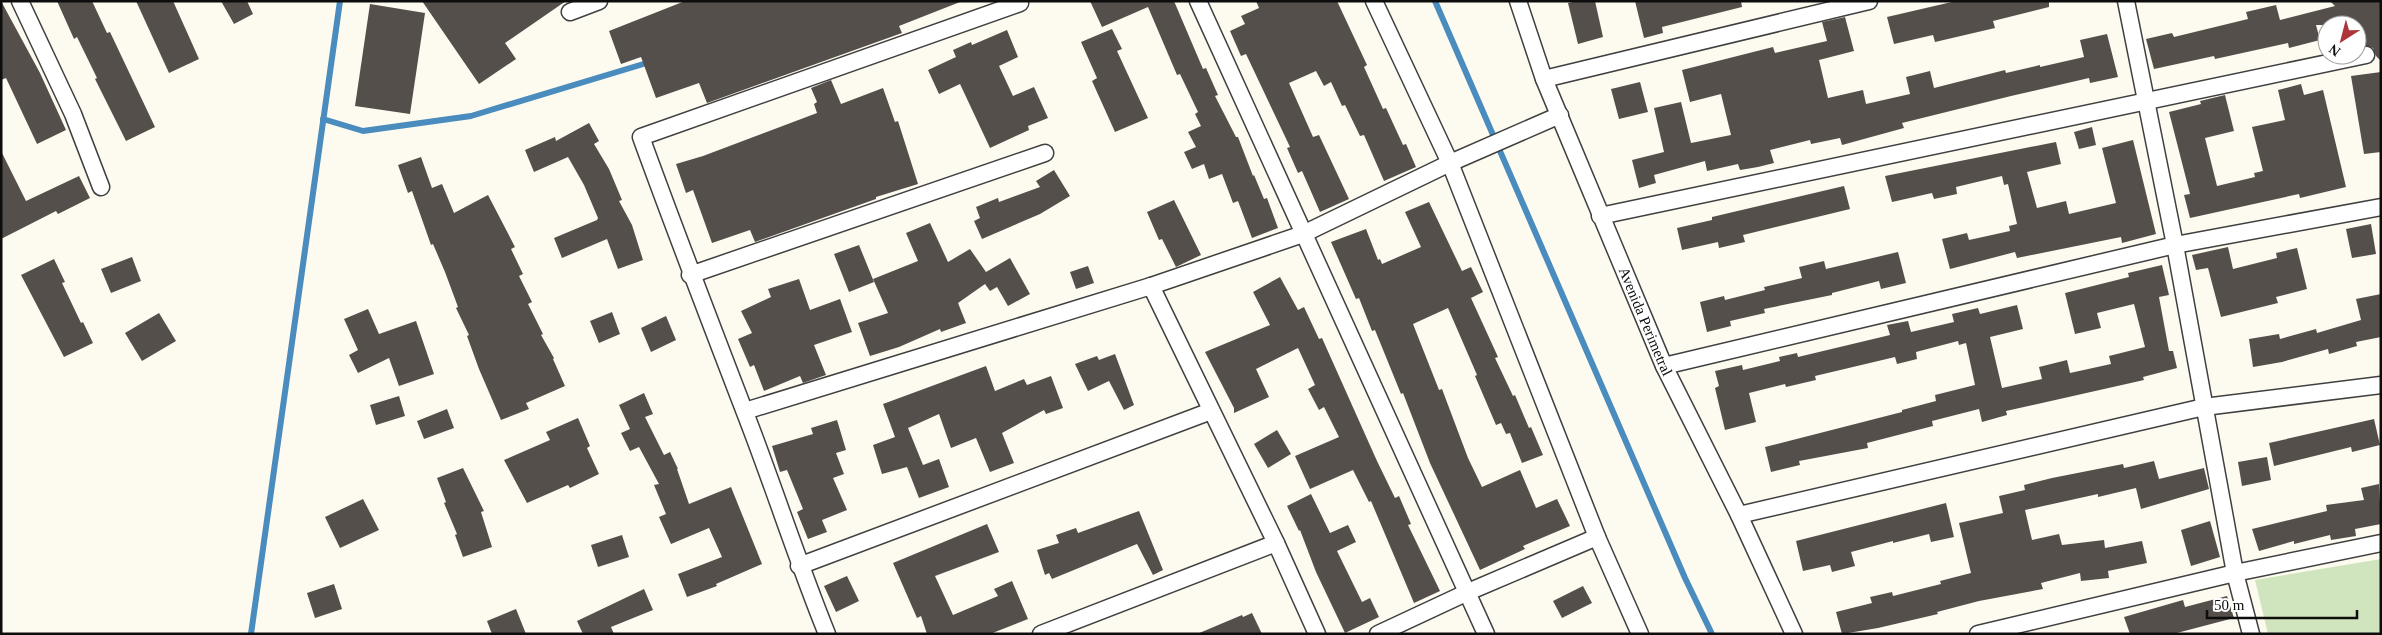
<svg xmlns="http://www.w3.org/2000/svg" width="2382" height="635" viewBox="0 0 2382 635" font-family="'Times New Roman',serif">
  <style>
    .grass { fill: #d0e4bd }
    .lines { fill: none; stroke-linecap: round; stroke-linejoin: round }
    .stream { stroke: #4a8cbd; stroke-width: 6 }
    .building { fill: #554f4b }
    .street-casing { stroke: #404040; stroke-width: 19 }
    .street { stroke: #fff; stroke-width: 16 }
    .labels { text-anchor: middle; stroke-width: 5; stroke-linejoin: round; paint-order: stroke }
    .street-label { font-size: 15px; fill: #0d0d0d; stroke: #fff }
  </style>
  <rect width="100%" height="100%" fill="#fdfbf0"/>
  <path class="grass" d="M2381,559V634H2268L2255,580Z"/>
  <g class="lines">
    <g class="stream">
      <path d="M1435,1L1685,578L1712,634"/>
      <path d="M323,119L363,131L471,116L650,62"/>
      <path d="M251,634L340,1"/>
    </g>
  </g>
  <g class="building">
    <path d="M1,1L40,73L66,130L37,144L6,78L1,80Z"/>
    <path d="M57,1H92L107,33L110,32L155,127L126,141L95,79L97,78L77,37L74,39Z"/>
    <path d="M136,1H173L199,59L169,73Z"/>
    <path d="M221,1H247L253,14L234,24Z"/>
    <path d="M422,1H566L505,43L516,59L479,84Z"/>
    <path d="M685,1H960V2L899,26L902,33L707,103L699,83L656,98L641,57L621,64L609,31Z"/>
    <path d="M1090,1H1174L1203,69L1206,68L1218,95L1215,96L1236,137H1238L1253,176L1254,175L1264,199L1267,198L1278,228L1252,238L1238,201L1233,203L1222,174L1209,179L1204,164L1192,169L1184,152L1196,147L1188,132L1201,126L1195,114L1198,112L1180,74L1177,75L1148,7L1102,27Z"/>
    <path d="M1256,1H1337L1367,65L1364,67L1383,109L1386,108L1403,145L1406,144L1416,167L1384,181L1364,135L1360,136L1345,105L1342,106L1331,82L1324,86L1316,71L1289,83L1313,137L1319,135L1349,199L1320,212L1302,171L1298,173L1287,148L1290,147L1246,54L1241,56L1230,31L1245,24L1241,16L1259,8Z"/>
    <path d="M1577,1H1595L1603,37L1578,44L1568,3Z"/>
    <path d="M1635,1H1741L1742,7L1662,27L1663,33L1644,38Z"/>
    <path d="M1956,1H2049V7L1993,21L1995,28L1935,42L1933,35L1894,44L1887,17Z"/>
    <path d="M2330,1H2381V61L2376,56L2373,48L2363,45L2357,40V25H2316L2320,40L2289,48L2288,43L2215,59L2214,56L2154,69L2146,39L2172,33L2174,37L2248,19L2246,12L2276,5L2280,20L2335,6Z"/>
    <path d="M370,4L425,13L410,114L355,106Z"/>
    <path d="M1845,17L1854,51L1819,60L1828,98L1863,90L1866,104L1910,94L1906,77L1930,71L1934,88L2005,70L2006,73L2040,65V67L2084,57L2080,40L2107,34L2118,77L2090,83L2089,78L2011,96L1902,123L1904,128L1842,145L1840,138L1811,144L1810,140L1770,150L1774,163L1758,167L1740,170L1738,164L1707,171L1705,161L1654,175L1656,183L1639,188L1632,160L1664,152L1654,108L1681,102L1691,143L1731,135L1721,94L1690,102L1682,70L1773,47L1775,53L1827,41L1822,22Z"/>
    <path d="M1112,29L1122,49L1117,51L1148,118L1115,132L1092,81L1097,78L1081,42Z"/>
    <path d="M1007,30L1018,57L999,66L1013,96L1034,87L1048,118L1028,126L1029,130L990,148L960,84L939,94L928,70L956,57L953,50L971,42L972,45Z"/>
    <path d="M2381,72V152L2364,154L2351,76Z"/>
    <path d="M831,80L841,104L883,88L895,122L898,121L918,184L876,197V199L755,242L750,230L712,243L693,190L686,193L676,164L703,156L817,113L814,104L817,102L811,88Z"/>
    <path d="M1640,82L1648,112L1619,119L1611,89Z"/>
    <path d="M2301,84L2304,95L2323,90L2346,187L2300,198L2299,194L2190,218L2184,195L2190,194L2169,112L2201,104L2200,101L2225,95L2234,131L2205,138L2217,186L2255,177L2254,173L2263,171L2252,127L2285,120L2278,90Z"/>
    <path d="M589,123L599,141L594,144L609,169L622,200L619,201L632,225L643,260L618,269L607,239L562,258L554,238L597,220L598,218L584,185L568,157L534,172L525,150L555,137L556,141Z"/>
    <path d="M2092,127L2096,145L2079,149L2074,132Z"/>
    <path d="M2133,140L2156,234L2122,243L2121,237L2017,258L2015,252L1950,269L1942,239L1967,233L1969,240L2010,231L2009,226L2017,224L2008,184L2004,185L2002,176L1956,187L1957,194L1934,199L1932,193L1892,202L1885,176L2056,142L2061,164L2027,172L2037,208L2066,201L2069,214L2116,203L2102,148Z"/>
    <path d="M1,151L26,201L79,176L90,198L58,214L56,211L1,239Z"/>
    <path d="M421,157L432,188L442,184L454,213L488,195L515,247L511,249L523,274L519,276L532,302L528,304L543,334L541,335L554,358L553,359L565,386L526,403L529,409L501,420L479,369L467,336L469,335L456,308L458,307L445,272L433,244L431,245L412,191L408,193L398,165Z"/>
    <path d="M1054,170L1070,196L1040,214L982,239L974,221L980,218L976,207L998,198L999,202L1040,187L1036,181Z"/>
    <path d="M1844,186L1850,209L1743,235L1745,242L1719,248L1718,242L1682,250L1677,228L1712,220V217Z"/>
    <path d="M1174,200L1201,255L1176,267L1162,239L1159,240L1147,212Z"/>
    <path d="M1429,202L1462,271L1471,267L1483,292L1471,298L1498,357L1495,358L1513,396L1515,395L1529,428L1531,427L1543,455L1522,463L1510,433L1506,434L1501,423L1496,425L1475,376L1477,375L1448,308L1413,324L1439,390L1442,389L1468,458L1482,487L1520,470L1536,508L1557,499L1570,526L1523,546L1525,549L1480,570L1430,463L1403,393L1401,394L1375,330L1372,331L1359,298L1356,299L1331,242L1366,229L1378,260L1380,259L1382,264L1421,247L1405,212Z"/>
    <path d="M930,223L948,262L970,249L986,272L1010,258L1030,294L1008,306L997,287L990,291L985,284L958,303L966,323L941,332L940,329L899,347L870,356L858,323L888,313L873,279L918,261L906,233Z"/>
    <path d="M2371,224L2376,254L2352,258L2346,229Z"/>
    <path d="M859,245L874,282L849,292L834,254Z"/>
    <path d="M2228,247L2233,269L2277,258L2276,253L2297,248L2307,289L2276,297L2278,303L2221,317L2208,268L2196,270L2192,255Z"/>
    <path d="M1898,252L1906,283L1881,289L1879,281L1832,293V295L1764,309L1765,313L1730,321L1731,326L1707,332L1700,302L1724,296L1725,300L1765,290L1764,287L1802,278L1799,267L1824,261L1826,269Z"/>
    <path d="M132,257L141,281L111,293L101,269Z"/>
    <path d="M54,259L65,282L62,283L81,323L83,322L93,343L64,357L21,275Z"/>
    <path d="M2162,265L2169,295L2159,297L2169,351H2173L2177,368L2143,377L2144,380L2006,411L2007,415L1982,422L1979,409L1932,421L1933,426L1867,443L1868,448L1799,461L1800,465L1771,472L1765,447L1902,412V410L1936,401L1935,395L1975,385L1966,343L1959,345L1958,341L1916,352L1917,359L1897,364L1895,357L1815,376L1816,380L1786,387L1785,384L1749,393L1756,422L1725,430L1715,388L1719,386L1715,371L1742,365L1743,370L1780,361L1779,357L1797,353L1798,357L1890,335L1887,325L1908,321L1911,332L1954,322L1952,314L1978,308L1980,314L2017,305L2023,329L1990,337L2002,388L2042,379L2039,367L2067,360L2070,373L2111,364L2109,356L2145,347L2134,304L2097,313L2101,328L2075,334L2065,293L2129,277L2128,273Z"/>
    <path d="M1088,266L1094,283L1076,289L1070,272Z"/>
    <path d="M1280,277L1298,310L1304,307L1319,339L1322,338L1377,461L1395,498L1399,496L1411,524L1408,525L1440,591L1414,603L1371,501L1369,502L1353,470L1310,489L1295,456L1339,437L1324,407L1319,410L1308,389L1315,385L1298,348L1256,369L1269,397L1234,413V408L1205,352L1270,325L1253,292Z"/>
    <path d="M799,279L810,310L840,299L852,332L814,345L826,375L803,383L800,376L764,391L754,365L750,367L738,339L752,333L741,311L771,297L768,289Z"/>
    <path d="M2381,294V337L2356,342L2357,346L2329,354L2328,349L2282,362L2253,367L2249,339L2279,334L2280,339L2316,329L2317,333L2361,320L2356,299Z"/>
    <path d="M368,309L379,334L416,321L434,374L399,386L389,358L358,373L349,355L358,350L344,319Z"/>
    <path d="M612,312L620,334L599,343L590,321Z"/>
    <path d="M159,313L176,341L142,361L125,333Z"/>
    <path d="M666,316L676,340L651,352L641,328Z"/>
    <path d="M1115,354L1134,405L1124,410L1109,381L1088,391L1075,364L1097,356L1099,360Z"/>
    <path d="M986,366L995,391L1024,379L1027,385L1051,376L1063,408L1046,414L1044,410L1002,433L1014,463L990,472L976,438L951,448L939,414L908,428L923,465L939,459L949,487L919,498L907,467L882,474L873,445L895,437L883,404Z"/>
    <path d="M644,393L653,414L645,417L664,455L670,452L678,469H677L689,504L731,487L762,564L716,584L717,586L687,597L678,574L722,557L709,528L671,544L659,517L666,514L654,485L659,484L639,447L630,451L621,433L630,429L619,405Z"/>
    <path d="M399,396L405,416L376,425L370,405Z"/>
    <path d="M447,409L454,428L424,439L417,421Z"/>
    <path d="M578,418L590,446L587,448L599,474L570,488L568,485L527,503L504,460L550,440L546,432Z"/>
    <path d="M2374,419L2380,445L2352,452L2351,447L2274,466L2269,443Z"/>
    <path d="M837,420L846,450L836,453L844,474L833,478L847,510L822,520L827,532L808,539L797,512L803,509L787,470L780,472L772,446L813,434L811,428Z"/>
    <path d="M1277,430L1291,454L1268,468L1254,444Z"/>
    <path d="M2267,457L2271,480L2242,486L2238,462Z"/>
    <path d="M2154,461L2159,479L2204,468L2209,489L2141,509L2136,488L2098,497V494L2025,510L2032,540L2059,534L2062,545L2104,540L2105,548L2142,541L2147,563L2108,571L2109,578L2081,581L2080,573L2041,583L2043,589L1979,601L1937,612L1938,614L1878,628L1842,634L1836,612L1872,603L1870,597L1892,592L1893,596L1941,584L1940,581L1971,573L1959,523L2003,513L1999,496L2025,490L2024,485L2052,478L2123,464L2124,468Z"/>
    <path d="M463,468L484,511L481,512L492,547L463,557L455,535L457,534L444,503L446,502L437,478Z"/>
    <path d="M2379,484L2381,524L2355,529L2356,536L2331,540L2330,535L2294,544V541L2259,551L2252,529L2327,511L2326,505L2364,500L2361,488Z"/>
    <path d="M1311,494L1330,533L1348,525L1356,542L1337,551L1362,602L1370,598L1379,617L1345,633L1316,572L1300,530L1299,531L1287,506Z"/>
    <path d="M363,499L379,530L340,548L325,517Z"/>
    <path d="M1946,503L1954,537L1931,542L1929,534L1893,543V541L1851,552L1855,566L1832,572L1830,565L1803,571L1796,541Z"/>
    <path d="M1139,511L1163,570L1153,575L1137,544L1052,579L1049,573L1045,575L1037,550L1059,543L1056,535L1076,528L1078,533Z"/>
    <path d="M2210,521L2220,557L2191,566L2181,530Z"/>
    <path d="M987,524L999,552L935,576L953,615L998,596L994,589L1012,581L1028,619L990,634H927L921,616L917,618L893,563Z"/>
    <path d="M622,535L629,557L598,567L591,545Z"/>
    <path d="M847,576L859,601L836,612L824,586Z"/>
    <path d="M334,584L342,609L315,618L307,593Z"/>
    <path d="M1583,586L1592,603L1562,618L1553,601Z"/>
    <path d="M644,589L653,610L611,627L614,634H583L577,621Z"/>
    <path d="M2227,596L2234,618L2173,634H2130L2124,617L2183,600L2185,607Z"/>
    <path d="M516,609L526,634H492L487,621Z"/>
    <path d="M1252,613L1262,634H1197L1242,615L1243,617Z"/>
  </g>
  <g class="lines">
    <g class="street-casing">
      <g id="street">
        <path d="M20,1L73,114L101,187"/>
        <path d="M1198,1L1486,634"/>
        <path d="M1374,1L1450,163L1597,537L1640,634"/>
        <path id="s1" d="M1518,1L1544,79L1664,366L1739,515L1794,634"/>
        <path d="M2126,1L2175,245L2235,573L2251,634"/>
        <path d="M570,12L599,1"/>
        <path d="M1544,79L1869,1"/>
        <path d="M1600,216L2366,55"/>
        <path d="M690,275L1045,153"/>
        <path d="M1151,286L1276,543L1317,634"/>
        <path d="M1664,366L2175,245L2381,207"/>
        <path d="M745,411L1151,286L1303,234L1450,163L1560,115"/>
        <path d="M1739,515L2204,407L2381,385"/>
        <path d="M799,566L1211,411"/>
        <path d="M827,634C797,560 773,484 744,410C709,319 674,228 641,137L1020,3L1019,1"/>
        <path d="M1041,634L1276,543"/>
        <path d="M1378,634L1468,592L1597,537"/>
        <path d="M1978,634L2235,573L2381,543"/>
      </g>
    </g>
    <use href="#street" class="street"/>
  </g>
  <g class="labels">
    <g class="street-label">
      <text dy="5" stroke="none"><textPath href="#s1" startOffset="345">Avenida Perimetral</textPath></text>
    </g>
  </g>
  <rect width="2382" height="635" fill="none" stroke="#0d0d0d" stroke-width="5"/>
  <g transform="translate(2342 40) rotate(216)"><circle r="24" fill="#ffffff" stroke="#9e9e9e"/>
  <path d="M0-4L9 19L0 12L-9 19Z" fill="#ac3639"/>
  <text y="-8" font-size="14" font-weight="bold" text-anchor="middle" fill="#0d0d0d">N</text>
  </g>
  <path d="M2207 610v8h150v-8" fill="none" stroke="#0d0d0d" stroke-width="2.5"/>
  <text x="2214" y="610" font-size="15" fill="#0d0d0d" stroke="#ffffff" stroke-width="4" paint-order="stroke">50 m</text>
</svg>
